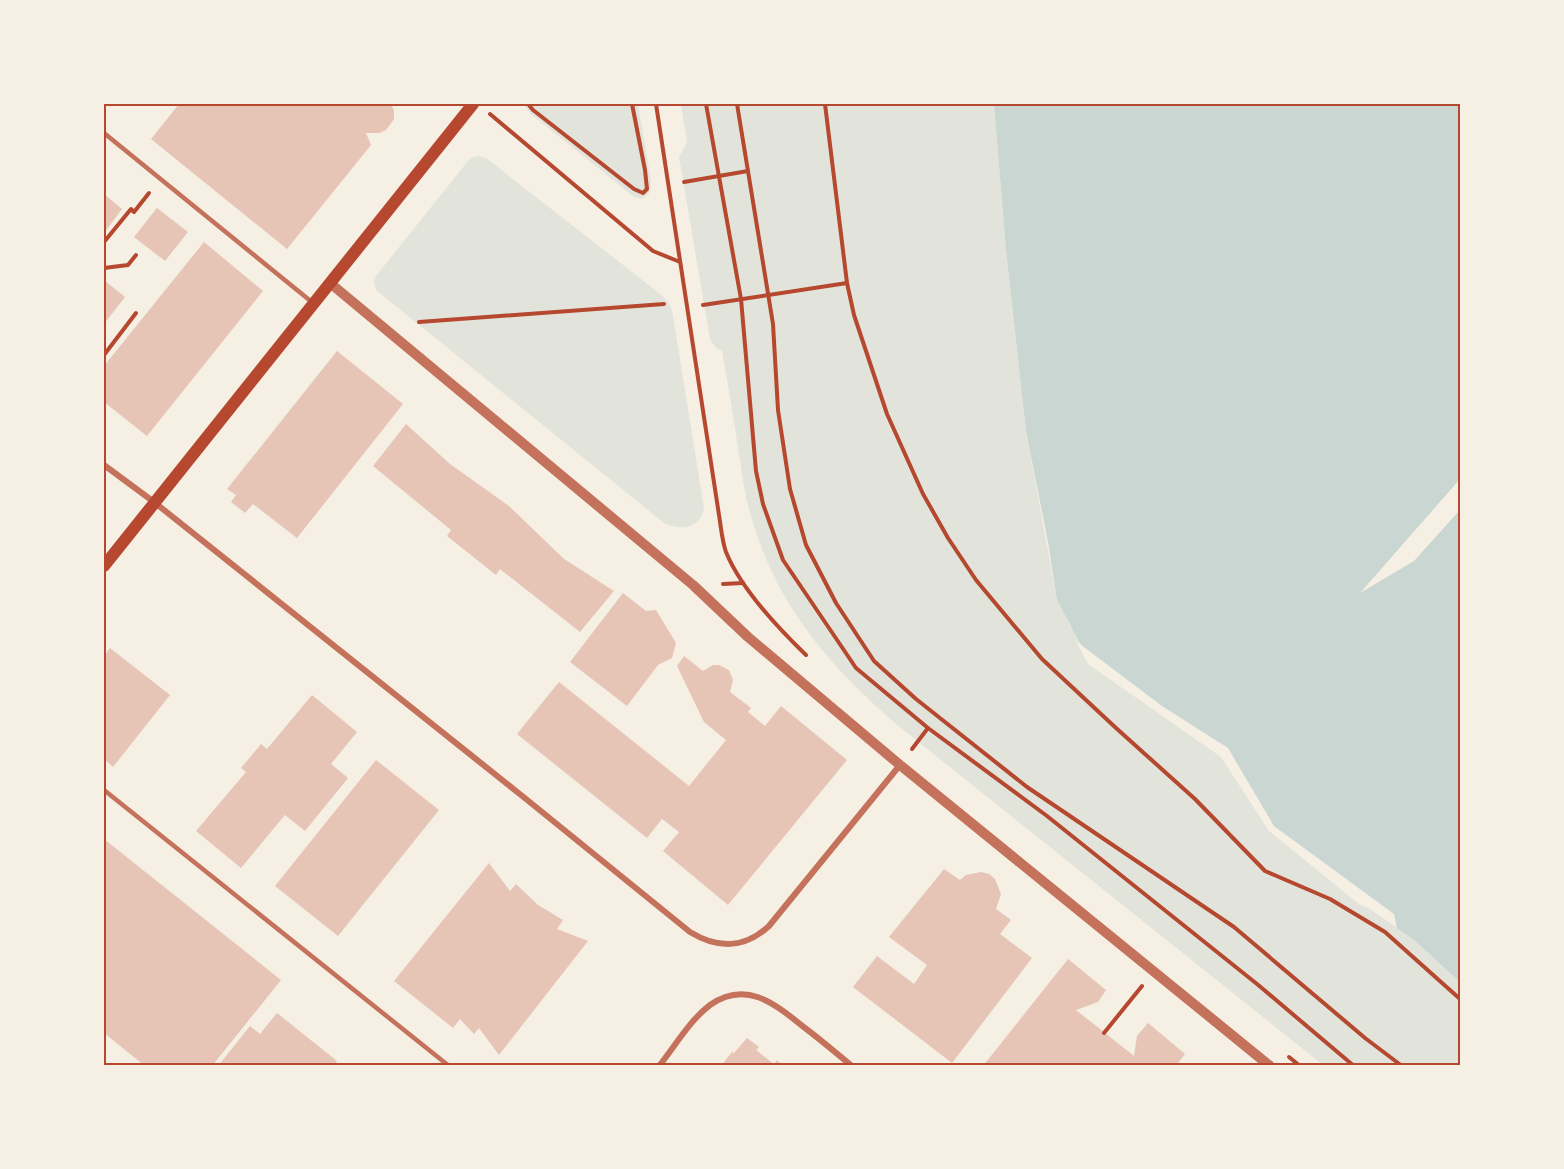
<svg xmlns="http://www.w3.org/2000/svg" width="1564" height="1169" viewBox="0 0 1564 1169" font-family="'Times New Roman',serif">
  <style>
    .green { fill: #e2e4dc }
    .water { fill: #c9d6d2 }
    .pier { fill: #f6efe4 }
    .building { fill: #e6c5b7 }
    .lines { fill: none; stroke-linecap: round; stroke-linejoin: round }
    .path { stroke: #b5482f; stroke-width: 4 }
    .service { stroke: #c5725c; stroke-width: 4.5 }
    .minor { stroke: #c5725c; stroke-width: 6 }
    .tertiary { stroke: #c5725c; stroke-width: 10 }
    .secondary { stroke: #b5482f; stroke-width: 12 }
    .neatline { fill: none; stroke: #b5482f; stroke-width: 2 }
  </style>
  <rect width="100%" height="100%" fill="#f6efe4"/>
  <g class="green">
    <path d="M523,104H638L651,181C651,189 650,196 641,199L633,196L531,114Z"/>
    <path d="M681,104H994L1006,250L1026,431L1057,600L1090,662L1223,754L1370,909L1415,941L1460,982V1065H1323L896,724C825,662 774,602 749,509C744,491 742,472 739,455C734,420 728,385 722,351L716,348L710,339L679,157L687,142Z"/>
    <path d="M478,156L486,158L659,293L669,303L672,310L704,508C700,529 680,531 664,523L376,290L374,281L376,276L468,161L473,157Z"/>
  </g>
  <path class="water" d="M994,104H1460V982L1415,941L1370,909L1271,829L1223,754L1090,662L1057,600L1048,542L1026,431L1006,250Z"/>
  <g class="pier">
    <path d="M1460,479V510L1414,561L1360,593Z"/>
    <path d="M1076,641L1162,706L1228,748L1274,826L1394,914L1397,928L1370,909L1359,904L1269,831L1221,757L1088,664Z"/>
  </g>
  <g class="building">
    <path d="M179,104H391L394,111V119L386,130L380,133H366L371,145L287,249L151,139Z"/>
    <path d="M104,194L122,209L104,233Z"/>
    <path d="M157,208L188,232L165,261L134,237Z"/>
    <path d="M204,242L263,291L147,436L104,402V366Z"/>
    <path d="M104,280L125,297L104,324Z"/>
    <path d="M337,351L403,404L297,538L253,504L245,513L231,502L236,495L227,489Z"/>
    <path d="M406,424L450,464L509,506L564,559L614,591L580,632L500,569L496,575L447,536L451,530L373,466Z"/>
    <path d="M623,593L646,611L656,610L676,643L672,658L658,665L627,706L570,662Z"/>
    <path d="M110,648L170,695L113,767L104,759V656Z"/>
    <path d="M684,656L703,671L713,665H719L729,670L733,680L730,692L751,708L748,712L765,726L781,706L847,760L728,905L663,851L679,832L662,819L647,838L517,734L559,682L689,786L726,740L704,722L677,666Z"/>
    <path d="M312,695L357,732L331,764L348,778L305,831L285,815L241,868L196,831L246,772L241,768L261,744L267,749Z"/>
    <path d="M376,760L439,810L338,936L275,886Z"/>
    <path d="M104,839L281,980L212,1066H145L104,1033Z"/>
    <path d="M489,863L510,891L516,884L538,905L563,920L557,929L588,941L499,1055L479,1028L474,1034L460,1019L453,1028L394,981Z"/>
    <path d="M944,869L960,880L966,875L981,872L989,874L995,879L1001,894L996,909L1011,920L1000,934L1032,958L952,1063L853,987L877,956L914,984L927,965L889,937Z"/>
    <path d="M1068,959L1106,990L1098,1002L1076,1010L1134,1056L1137,1036L1148,1023L1185,1054L1176,1066H983Z"/>
    <path d="M277,1013L337,1061L334,1066H218L250,1026L260,1034Z"/>
    <path d="M747,1038L759,1047L756,1050L774,1064L777,1060L783,1066H725L724,1062L732,1052L734,1053Z"/>
  </g>
  <g class="lines">
    <g class="path">
      <path d="M528,104L533,110L634,189L643,193L647,189L645,170L632,104"/>
      <path d="M656,104L719,515C721,527 722,541 726,552C741,589 778,628 806,655"/>
      <path d="M706,104L741,299L756,471L763,504L783,560L856,668L928,728L1047,816L1257,984L1354,1066"/>
      <path d="M737,104L773,324L778,410L790,489L806,545L836,603L874,661L916,699L1027,787L1234,927L1365,1038L1402,1066"/>
      <path d="M825,104L847,283L854,315L887,414L923,494L948,538L976,580L1042,659L1116,728L1195,799L1265,871L1330,899L1385,932L1460,999"/>
      <path d="M490,114L653,251L680,262"/>
      <path d="M684,182L748,171"/>
      <path d="M104,242L131,209L134,212L149,193"/>
      <path d="M104,268L128,265L136,255"/>
      <path d="M703,305L847,283"/>
      <path d="M419,322L664,304"/>
      <path d="M104,355L136,313"/>
      <path d="M723,584L743,583"/>
      <path d="M912,749L928,728"/>
      <path d="M1104,1033L1142,986"/>
      <path d="M1289,1057L1300,1066"/>
    </g>
    <g class="service">
      <path d="M104,133L313,303"/>
      <path d="M104,790L449,1066"/>
    </g>
    <g class="minor">
      <path d="M104,465L154,502L526,799L690,932C718,949 744,949 769,926L900,765"/>
      <path d="M659,1066C675,1046 690,1020 710,1005C747,979 776,1005 805,1028C821,1040 836,1053 852,1066"/>
    </g>
    <path class="tertiary" d="M330,283L693,585L748,637L900,765L1270,1066"/>
    <path class="secondary" d="M104,566L473,104"/>
  </g>
  <rect width="1564" height="1169" fill="none" stroke="#f6efe4" stroke-width="210"/>
  <rect x="105" y="105" width="1354" height="959" class="neatline"/>
</svg>
